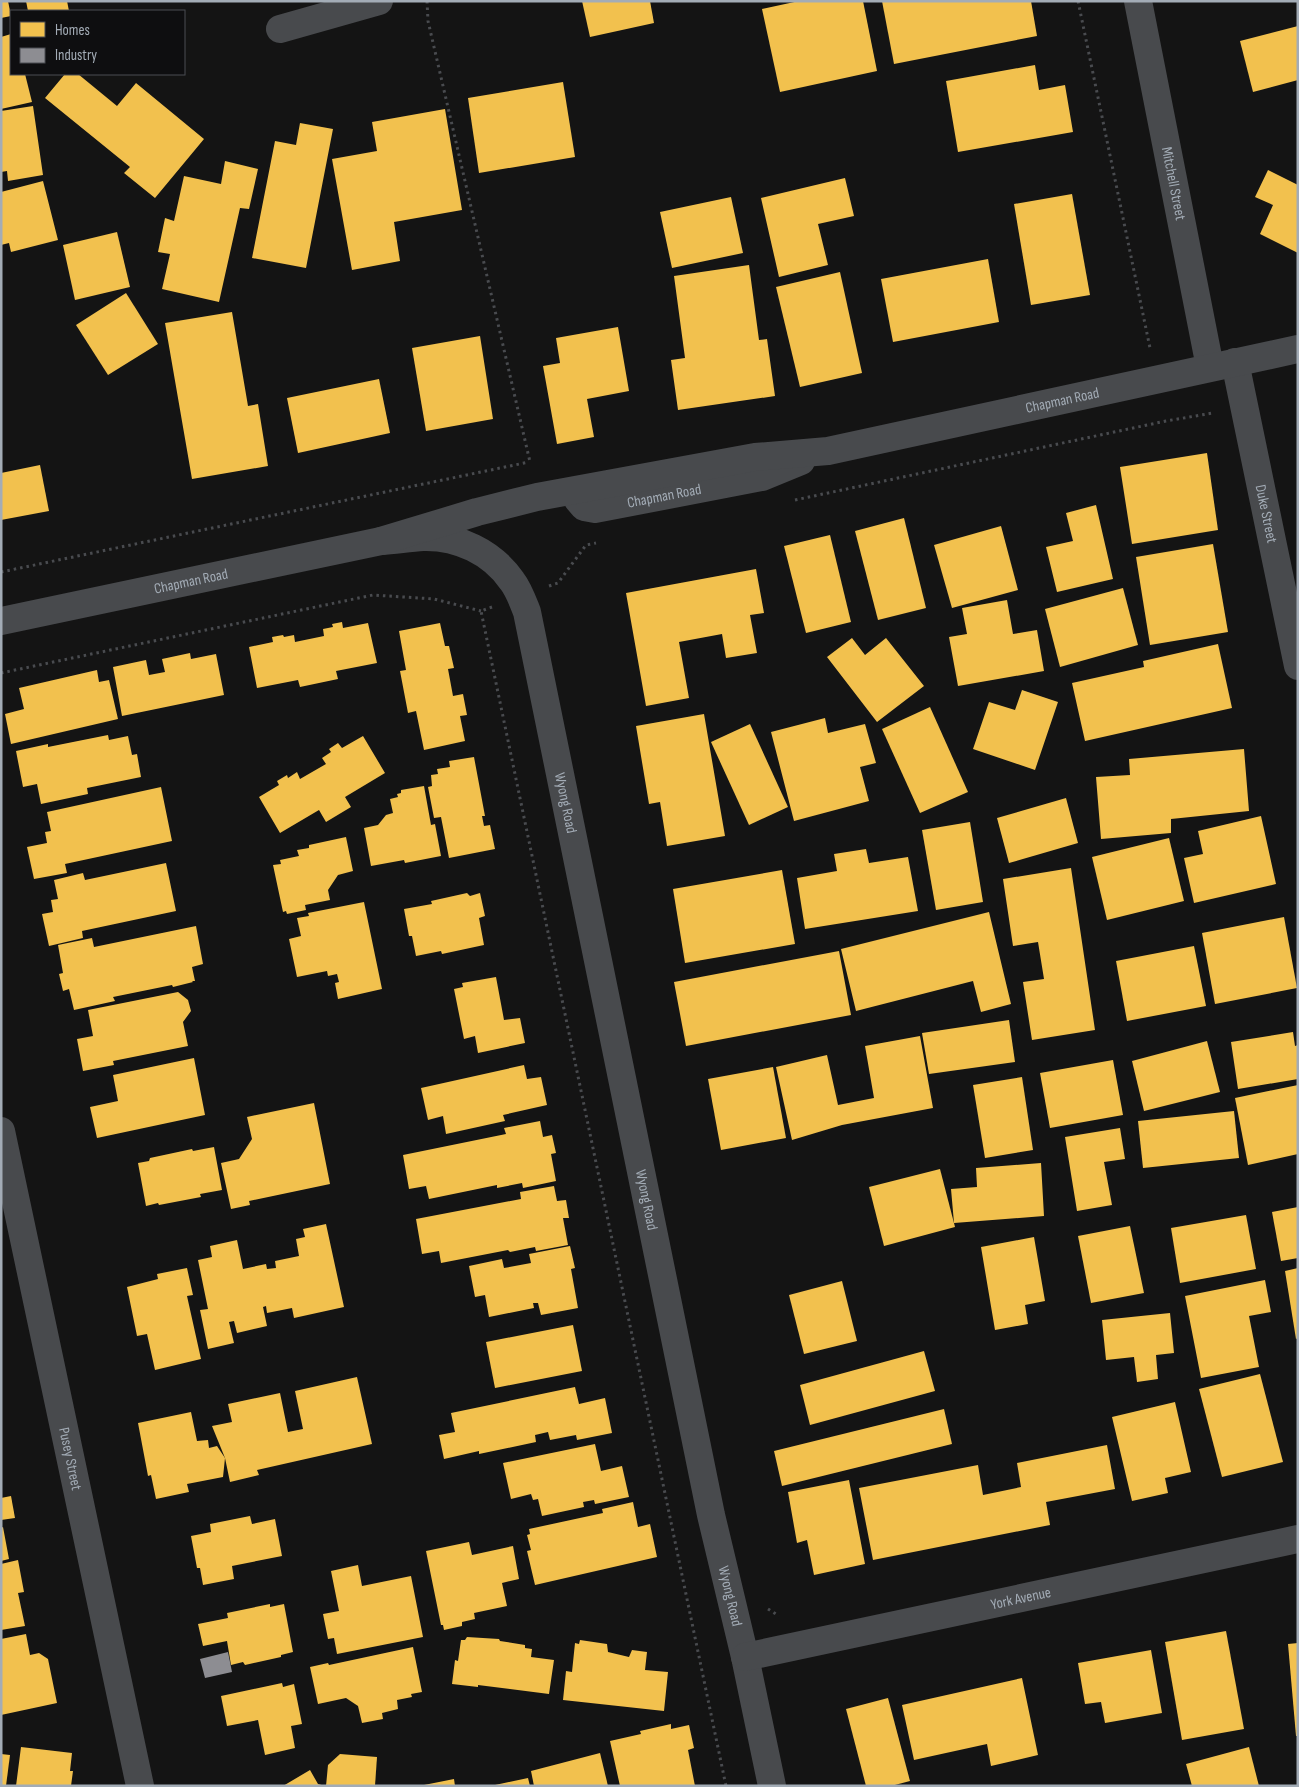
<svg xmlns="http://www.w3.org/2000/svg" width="1299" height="1787" viewBox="0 0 1299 1787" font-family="'Sofia Sans Condensed',sans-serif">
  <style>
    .homes { fill: #f2c14e }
    .industry { fill: #8d8d92 }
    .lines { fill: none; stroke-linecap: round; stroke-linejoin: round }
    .path { stroke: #494b4f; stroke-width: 3; stroke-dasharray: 2.5 4; stroke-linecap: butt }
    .minor { stroke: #484a4d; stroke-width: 28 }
    .labels { text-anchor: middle; stroke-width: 5; stroke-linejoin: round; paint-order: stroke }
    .street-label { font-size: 15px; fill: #a3acb6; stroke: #0e0e10 }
  </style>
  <rect width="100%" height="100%" fill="#141414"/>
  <g class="homes">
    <path d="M1,1H8L11,16L1,18Z"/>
    <path d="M26,1H67L69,11H28Z"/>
    <path d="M582,1H650L654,23L590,37Z"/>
    <path d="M799,1H863L877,71L780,92L762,9Z"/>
    <path d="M882,1H1031L1037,36L894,64Z"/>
    <path d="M1298,26V80L1253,92L1240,41Z"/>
    <path d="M11,34V74H25L32,102L1,109V37Z"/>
    <path d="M1035,65L1039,90L1065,85L1073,132L958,152L946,81Z"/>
    <path d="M65,74H78L117,106L136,83L204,139L155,198L124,173L130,167L45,98Z"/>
    <path d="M563,82L575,157L479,173L468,98Z"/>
    <path d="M33,106L43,175L8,181L7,171L1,172V111Z"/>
    <path d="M445,109L462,210L394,222L400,261L352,270L332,159L377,151L372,122Z"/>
    <path d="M300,123L333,129L306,268L252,258L275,141L296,145Z"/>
    <path d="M225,161L258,169L249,209L240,208L219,302L162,289L170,254L158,252L165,218L174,221L184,176L221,184Z"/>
    <path d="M1268,170L1298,185V253L1260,234L1273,205L1255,197Z"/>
    <path d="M845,178L854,216L818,224L828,265L779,277L761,198Z"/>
    <path d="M43,181L58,240L11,252L9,243L1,245V192Z"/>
    <path d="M1072,194L1090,295L1031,305L1014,204Z"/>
    <path d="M731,197L743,253L672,268L660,212Z"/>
    <path d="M117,232L130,287L75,300L63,245Z"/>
    <path d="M988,259L999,322L893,342L881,279Z"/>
    <path d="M749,265L759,340L767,339L775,396L678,410L671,360L685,358L674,276Z"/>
    <path d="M840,272L862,373L800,387L776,287Z"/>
    <path d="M126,293L158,344L108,375L76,325Z"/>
    <path d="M232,312L248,406L258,404L268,466L192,479L165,323Z"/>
    <path d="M618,327L629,391L587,399L594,437L557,444L543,366L560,363L556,338Z"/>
    <path d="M480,336L493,419L426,431L412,348Z"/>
    <path d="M379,379L390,433L298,453L287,398Z"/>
    <path d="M1207,453L1218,530L1132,544L1120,467Z"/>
    <path d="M40,465L49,511L1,520V473Z"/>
    <path d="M1096,505L1113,579L1057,592L1046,547L1073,541L1066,513Z"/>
    <path d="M904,518L926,608L878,620L855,531Z"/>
    <path d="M1001,526L1018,590L952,608L934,545Z"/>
    <path d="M830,535L851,622L806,633L784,546Z"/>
    <path d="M1213,544L1228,632L1150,645L1136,557Z"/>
    <path d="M756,569L764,613L750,615L757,653L726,658L722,634L679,642L689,698L646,706L626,593Z"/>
    <path d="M1123,588L1138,645L1060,667L1045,609Z"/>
    <path d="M1007,600L1013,634L1037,630L1044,671L958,686L949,637L967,634L962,608Z"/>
    <path d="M342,622L343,628L368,623L377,663L336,671L338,679L300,687L298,680L257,688L249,647L273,642L272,637L283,635L284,637L294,635L295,642L324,636L323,629L333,627L332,624Z"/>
    <path d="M440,623L445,646H449L454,668L448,669L453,696L463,694L467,715L460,716L465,741L424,750L416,711L408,713L400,671L406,670L399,631Z"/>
    <path d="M852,638L865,655L886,638L924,686L877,722L827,657Z"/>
    <path d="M1218,644L1232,708L1085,741L1072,683L1144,667L1143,661Z"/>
    <path d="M190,653L191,659L216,654L224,695L122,716L113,667L146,660L149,675L165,672L162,659Z"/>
    <path d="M97,670L99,682L109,680L118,719L11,744L5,714L24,709L19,688Z"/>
    <path d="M1022,690L1058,702L1035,770L973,749L989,702L1015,710Z"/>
    <path d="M930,707L968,792L920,813L882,729Z"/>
    <path d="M704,714L725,836L667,846L660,802L649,804L636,726Z"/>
    <path d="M825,718L828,733L865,724L876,763L860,767L869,801L794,821L771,732Z"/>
    <path d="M750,724L788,807L749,825L711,742Z"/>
    <path d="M108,735L109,740L128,736L132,755L137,754L141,777L87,788L88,794L41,804L37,784L23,787L16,751L48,744V747Z"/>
    <path d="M363,736L385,773L345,797L351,807L326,822L319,810L280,833L259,797L279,785L277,781L287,775L288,778L297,772L300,779L326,764L322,758L331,752L329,749L338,743L342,748Z"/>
    <path d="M1244,749L1249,811L1171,819V833L1101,839L1096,777L1130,775L1129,759Z"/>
    <path d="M474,757L485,816H482L484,826L490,825L495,849L449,858L441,817L434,818L428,787L432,786L431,775L438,774L437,769L450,767L449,761Z"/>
    <path d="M424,786L431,825L435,824L441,856L405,863L404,860L371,866L364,828L378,825L386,815L393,813L390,799L398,797L397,794L401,793V790Z"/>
    <path d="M161,787L172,841L65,864L67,873L34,879L27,847L47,843L45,832L51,831L47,812Z"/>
    <path d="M1066,798L1078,843L1009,863L997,818Z"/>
    <path d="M1261,816L1276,884L1194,903L1184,858L1203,854L1198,831Z"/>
    <path d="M970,822L983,902L936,910L922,830Z"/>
    <path d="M346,837L353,871L338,875L328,890L330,900L305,905L306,910L287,914L286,911L283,912L273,865L281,864L280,860L299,856L297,850L309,848V845Z"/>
    <path d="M1169,838L1184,901L1107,920L1092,857Z"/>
    <path d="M866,849L869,863L908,857L918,911L805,929L797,878L837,871L834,854Z"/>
    <path d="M166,863L176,911L82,931L83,938L49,946L42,914L53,912L51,900L58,899L54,880L83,873L85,880Z"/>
    <path d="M1071,868L1095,1030L1032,1040L1023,982L1044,979L1038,942L1013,946L1003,879Z"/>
    <path d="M782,870L795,944L685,963L673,889Z"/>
    <path d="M467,893L470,896L480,893L485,916L479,918L484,945L442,954L441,951L416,956L412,936H409L404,909L432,904L431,901Z"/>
    <path d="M364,902L382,989L338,999L335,983L339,982L337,974L328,976L327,971L297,977L289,939L301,936L297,918L309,916L308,913Z"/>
    <path d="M989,912L1011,1004L981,1012L973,981L856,1011L841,949Z"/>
    <path d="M1284,917L1297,988L1215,1004L1202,933Z"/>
    <path d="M196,926L203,964L192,967L195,981H192L193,982L173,987L172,985L113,997L115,1001L74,1010L69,989L63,991L59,974L63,973L58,945L92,938L94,947Z"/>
    <path d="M1194,946L1206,1006L1127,1021L1116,961Z"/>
    <path d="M839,951L851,1015L686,1046L674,982Z"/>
    <path d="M496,977L504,1020L520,1018L525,1043L478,1053L475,1036L464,1039L454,989L463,987L462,983Z"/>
    <path d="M178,992L188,1000L191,1011L183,1022L188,1046L113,1061L114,1065L83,1071L77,1039L93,1036L88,1010Z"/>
    <path d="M1009,1020L1015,1062L929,1074L922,1033Z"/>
    <path d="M1293,1032L1295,1046L1298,1045V1079L1238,1089L1231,1042Z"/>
    <path d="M920,1036L933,1108L842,1125L792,1140L776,1067L827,1055L838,1105L874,1098L865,1046Z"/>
    <path d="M1207,1041L1220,1092L1144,1111L1132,1061Z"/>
    <path d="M194,1058L205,1115L97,1138L90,1107L118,1101L113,1075Z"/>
    <path d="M1113,1060L1123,1115L1050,1128L1040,1073Z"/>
    <path d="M524,1065L527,1079L541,1077L547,1105L503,1115L505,1121L446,1134L443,1116L428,1120L421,1088Z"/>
    <path d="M773,1067L786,1138L721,1150L708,1079Z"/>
    <path d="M1022,1077L1033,1150L985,1158L973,1085Z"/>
    <path d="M1298,1085V1154L1248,1165L1235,1098Z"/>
    <path d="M314,1103L330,1184L249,1201L250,1205L231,1209L221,1163L239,1159L252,1139L247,1117Z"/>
    <path d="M1234,1111L1239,1158L1143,1168L1138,1121Z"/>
    <path d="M540,1121L543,1137L552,1135L556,1153L551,1154L556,1181L523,1188L522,1183L497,1188V1185L429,1199L426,1186L409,1189L403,1155L506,1134L504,1128Z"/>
    <path d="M1120,1128L1125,1159L1104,1162L1112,1205L1077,1211L1065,1137Z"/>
    <path d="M214,1147L222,1190L200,1194L201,1197L159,1205L158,1203L146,1206L138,1163L149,1161L150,1158L192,1149L193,1151Z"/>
    <path d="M1041,1163L1044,1216L954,1223L951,1189L977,1187L976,1168Z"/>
    <path d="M940,1169L955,1227L884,1246L869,1187Z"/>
    <path d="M554,1186L557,1201L566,1200L569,1218H563L568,1245L536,1251L535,1247L510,1252L508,1250L441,1263L439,1251L422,1254L416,1219L521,1199L520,1192Z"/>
    <path d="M1298,1207V1258L1281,1261L1272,1212Z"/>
    <path d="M1246,1215L1256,1269L1180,1283L1171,1228Z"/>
    <path d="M326,1224L344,1307L294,1318L292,1308L267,1313L266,1306L263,1307L267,1326L237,1333L234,1321L229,1322L234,1343L208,1349L200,1310L208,1309L198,1260L212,1257L210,1246L237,1240L243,1269L266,1264L267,1269L276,1268L275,1261L299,1256L296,1239L305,1237L303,1229Z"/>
    <path d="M1130,1226L1144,1293L1091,1303L1078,1236Z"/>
    <path d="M1034,1237L1045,1301L1025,1305L1028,1324L995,1330L981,1247Z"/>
    <path d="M570,1246L575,1268L571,1269L578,1308L541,1315L538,1303H533L534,1308L489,1317L485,1295L475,1297L469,1266L502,1259L504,1268L531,1263L529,1254Z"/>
    <path d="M187,1268L193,1295L187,1296L201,1359L155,1370L147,1334L137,1336L127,1287L158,1279L157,1274Z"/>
    <path d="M1298,1268V1338L1296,1339L1285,1271Z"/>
    <path d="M1265,1280L1271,1312L1249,1316L1259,1367L1201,1378L1185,1296Z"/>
    <path d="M842,1281L857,1341L804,1354L789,1295Z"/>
    <path d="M1170,1313L1174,1353L1156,1355L1158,1379L1137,1382L1134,1357L1106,1360L1102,1320Z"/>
    <path d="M573,1325L582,1371L495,1388L486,1342Z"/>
    <path d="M924,1351L935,1391L810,1425L800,1385Z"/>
    <path d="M1260,1374L1283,1462L1222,1477L1199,1389Z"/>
    <path d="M357,1377L372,1444L257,1470L259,1475L230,1482L225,1458L223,1477L187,1484L189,1492L156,1499L151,1475L148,1476L138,1423L191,1412L197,1441L208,1440L209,1448L217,1446L225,1458L212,1426L232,1422L228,1404L280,1393L288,1432L303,1429L295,1391Z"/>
    <path d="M575,1387L579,1404L605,1398L612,1433L577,1440L576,1435L550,1440L548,1432L535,1435L536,1442L479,1454V1451L444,1459L439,1435L455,1432L451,1413Z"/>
    <path d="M1175,1402L1191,1472L1165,1478L1168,1493L1132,1501L1112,1417Z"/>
    <path d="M944,1409L952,1444L782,1486L774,1451Z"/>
    <path d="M595,1444L601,1471L622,1466L629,1497L595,1504L594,1500L583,1502L584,1507L542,1516L538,1499L533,1500L531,1494L511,1499L503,1463Z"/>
    <path d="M1107,1445L1115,1489L1046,1502L1050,1525L873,1560L859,1488L978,1465L983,1495L1021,1487L1017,1463Z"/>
    <path d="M849,1480L865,1564L814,1575L807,1540L797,1543L788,1492Z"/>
    <path d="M11,1496L15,1518L1,1520V1498Z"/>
    <path d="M633,1502L638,1527L650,1524L657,1557L535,1585L527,1551L531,1550L527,1535L530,1534L529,1529L603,1513L602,1509Z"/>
    <path d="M250,1516L252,1524L275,1519L282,1556L232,1566L234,1579L203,1585L200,1568H197L191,1536L211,1532L210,1524Z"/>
    <path d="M3,1527L9,1559L1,1561V1528Z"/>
    <path d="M469,1542L472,1555L513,1546L519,1579L502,1583L507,1606L474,1613L475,1619L462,1622V1626L444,1630L443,1625H441L426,1551Z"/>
    <path d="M18,1560L24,1592L18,1593L25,1626L1,1630V1564Z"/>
    <path d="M358,1565L362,1586L411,1576L423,1637L337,1654L334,1638L328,1639L323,1614L339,1611L331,1571Z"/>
    <path d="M270,1604V1607L284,1604L293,1652L281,1655V1657L245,1665L243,1662L231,1665L227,1641L203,1646L198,1624L228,1618L227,1613Z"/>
    <path d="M1226,1631L1244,1729L1182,1740L1165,1642Z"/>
    <path d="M26,1634L30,1655L39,1653L48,1659L57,1703L1,1715V1639Z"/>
    <path d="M467,1637L499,1639L500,1641L525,1645V1648L532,1649L531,1657L554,1660L549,1694L478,1685V1687L452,1684L455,1660L458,1661L461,1640H465Z"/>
    <path d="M580,1640L607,1644L608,1652L629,1657L632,1650L647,1652L645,1670L668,1672L664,1711L563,1700L566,1671L572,1672L575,1643L579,1644Z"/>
    <path d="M1298,1643V1736H1296L1288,1644Z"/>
    <path d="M413,1647L422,1692L411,1694L412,1697L397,1700L398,1709L382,1713L383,1719L362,1723L358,1706L346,1698L318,1704L310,1667L328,1663L329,1665Z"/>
    <path d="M1151,1650L1162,1713L1105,1723L1101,1702L1085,1704L1078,1663Z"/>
    <path d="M1022,1678L1038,1755L991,1766L987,1744L914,1760L902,1705Z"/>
    <path d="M282,1683L283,1687L294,1684L302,1724L291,1726L295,1748L265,1755L258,1720L227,1726L221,1696Z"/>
    <path d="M888,1698L910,1781L891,1786H866L846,1709Z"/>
    <path d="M671,1724V1729L689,1725L694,1748L688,1750L695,1786H620L610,1741L641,1734L640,1731Z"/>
    <path d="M21,1747L72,1753L70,1771H73L71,1786H16Z"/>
    <path d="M1249,1747L1259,1786H1192L1186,1764Z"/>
    <path d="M600,1753L608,1786H534L531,1771Z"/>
    <path d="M1,1754L10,1755L6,1786H1Z"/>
    <path d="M340,1754L377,1757L375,1786H326L328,1765Z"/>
    <path d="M310,1770L318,1784L325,1786H283Z"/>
    <path d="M528,1778L530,1786H495V1785Z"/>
    <path d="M454,1779L455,1786H424V1785Z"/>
  </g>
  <path class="industry" d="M228,1652L232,1672L205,1678L200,1659Z"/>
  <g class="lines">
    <g class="path">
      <path d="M427,1L428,21L530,462"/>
      <path d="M1078,1L1150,348"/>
      <path d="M795,500L1166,421L1213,413"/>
      <path d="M1,572L529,462"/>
      <path d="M549,586L558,583L586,545L596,543"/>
      <path d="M492,607L481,611L726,1786"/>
      <path d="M1,673L373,595L434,599L481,611"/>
      <path d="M768,1609L779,1616"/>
    </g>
    <g class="minor">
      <path id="s1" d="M1138,1L1210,367"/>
      <path d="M280,29L379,1"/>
      <path id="s2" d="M1235,362L1298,666"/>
      <path id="s3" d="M591,488L581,492L578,500L584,507L595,509L762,477L801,461"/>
      <path id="s4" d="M381,541C395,540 409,538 423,537C458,536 492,552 512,581C519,590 523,602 527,612L711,1515L745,1657L772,1786"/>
      <path id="s5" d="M1,621L381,541L477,512L537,497L755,457L828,451L1298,349"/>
      <path id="s6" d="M1,1131L140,1786"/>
      <path id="s7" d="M745,1657L1298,1539"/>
    </g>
  </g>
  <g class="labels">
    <g class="street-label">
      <text dy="5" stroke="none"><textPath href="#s1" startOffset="186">Mitchell Street</textPath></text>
      <text dy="5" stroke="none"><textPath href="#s5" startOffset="1085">Chapman Road</textPath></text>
      <text dy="5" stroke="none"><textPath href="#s3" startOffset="110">Chapman Road</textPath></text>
      <text dy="5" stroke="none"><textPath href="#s2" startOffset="155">Duke Street</textPath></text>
      <text dy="5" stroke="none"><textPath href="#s5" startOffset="194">Chapman Road</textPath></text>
      <text dy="5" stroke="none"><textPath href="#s4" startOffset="375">Wyong Road</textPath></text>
      <text dy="5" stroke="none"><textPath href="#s4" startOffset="780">Wyong Road</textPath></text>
      <text dy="5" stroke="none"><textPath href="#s6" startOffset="335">Pusey Street</textPath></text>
      <text dy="5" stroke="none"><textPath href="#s4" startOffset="1185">Wyong Road</textPath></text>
      <text dy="5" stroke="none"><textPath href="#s7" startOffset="282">York Avenue</textPath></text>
    </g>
  </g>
  <rect width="1299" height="1787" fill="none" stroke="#a3acb6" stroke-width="5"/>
  <rect x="10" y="10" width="175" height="65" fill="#0e0e10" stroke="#4a4d52"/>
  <rect x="20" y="22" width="25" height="15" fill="#f2c14e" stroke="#4a4d52"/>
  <text x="55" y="35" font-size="15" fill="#a3acb6">Homes</text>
  <rect x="20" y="48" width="25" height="15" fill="#8d8d92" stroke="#4a4d52"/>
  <text x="55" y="60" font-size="15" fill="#a3acb6">Industry</text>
</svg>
